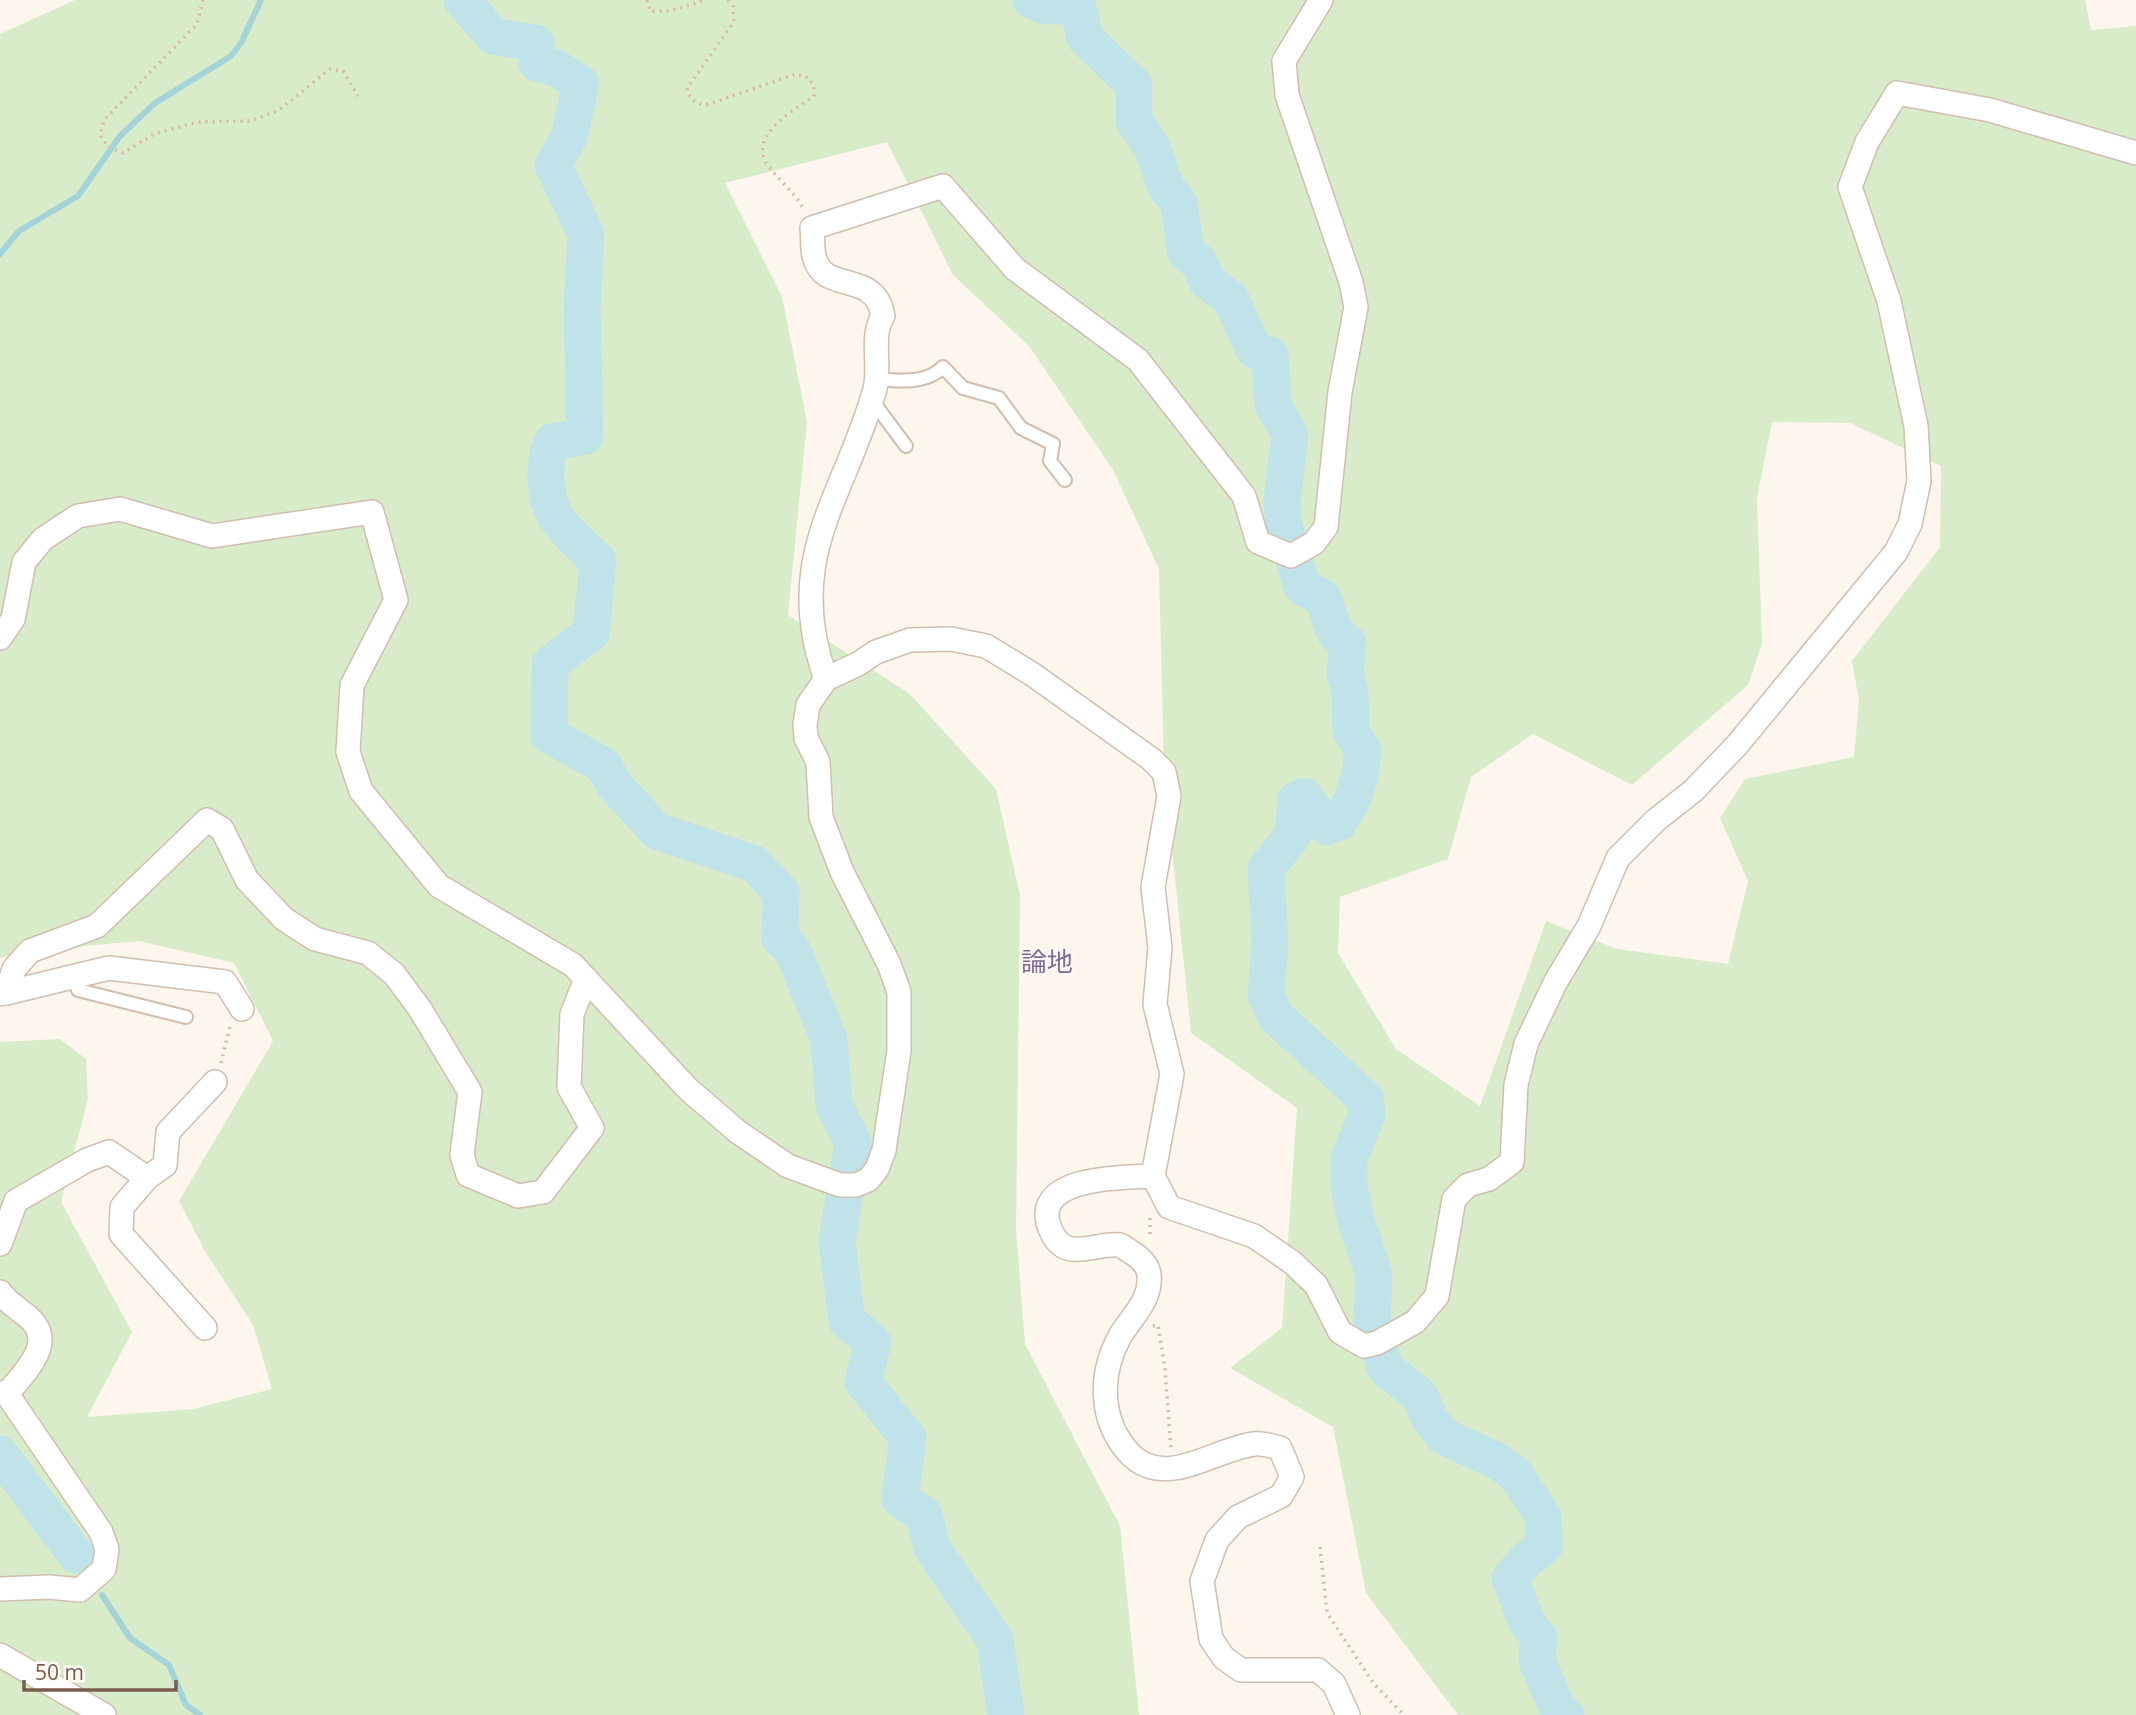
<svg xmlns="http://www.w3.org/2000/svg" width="2136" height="1715" viewBox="0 0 2136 1715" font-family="'Open Sans','Noto Sans JP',sans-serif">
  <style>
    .green { fill: #d8ecc9; fill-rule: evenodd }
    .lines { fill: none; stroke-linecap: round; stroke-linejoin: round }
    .stream { stroke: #a5d3da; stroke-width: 6 }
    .river { stroke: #bfe3e8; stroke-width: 37 }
    .lane-casing { stroke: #d1beb0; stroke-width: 16 }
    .street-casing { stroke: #d1beb0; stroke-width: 26 }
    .path { stroke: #d9b8a5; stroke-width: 3.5; stroke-dasharray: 2 5; stroke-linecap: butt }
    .lane { stroke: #fff; stroke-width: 12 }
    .street { stroke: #fff; stroke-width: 23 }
    .labels { text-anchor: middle; stroke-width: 5; stroke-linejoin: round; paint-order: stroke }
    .neighbourhood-label { font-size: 26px; fill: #846695; stroke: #fffaf3 }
  </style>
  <rect width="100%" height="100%" fill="#fdf6ec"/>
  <path class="green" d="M75,0H2085L2091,30L2136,26V1715H1458L1366,1593L1333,1427L1230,1368L1282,1328L1297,1108L1191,1033L1164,772L1159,569L1113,470L1029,346L953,275L887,142L725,183L782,297L807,422L788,615L910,694L996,789L1020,895L1016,1229L1025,1344L1120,1526L1139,1715H0V1042L60,1039L86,1059L88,1099L61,1202L132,1332L87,1417L193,1409L272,1389L253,1325L206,1253L179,1201L273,1041L234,963L139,941L30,951L0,958V34ZM1772,422L1850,423L1941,466L1940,547L1852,661L1859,701L1854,757L1745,779L1720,818L1748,881L1728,964L1617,949L1546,921L1480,1106L1396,1049L1338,953L1340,897L1448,859L1471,777L1533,734L1632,785L1748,685L1762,644L1757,498Z"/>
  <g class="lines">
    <g class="stream">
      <path d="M0,254L19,231L78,196L120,136L155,103L231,56L241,43L261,0"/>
      <path d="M76,1555L82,1564"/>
      <path d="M102,1595L130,1638L169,1665L186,1705L200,1715"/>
    </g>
    <g class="river">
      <path d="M462,0L493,36L536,43L537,63L556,68L581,84L569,137L553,165L586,234L582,306L585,436L552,442C543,463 544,496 556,517C566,533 585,548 598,561L591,633L550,664L549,735L604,766L615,786L657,831L755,864L781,892L780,938L792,949L829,1039L834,1105L853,1143L837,1242L847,1321L873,1342L863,1382L908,1438L900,1499L924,1515L932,1548L995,1640L1006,1715"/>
      <path d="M1031,0L1042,5L1078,7L1085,38L1134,85V121L1152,147L1165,185L1179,203L1186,253L1199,262L1207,281L1231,299L1254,350L1270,355L1273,405L1290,435L1282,501L1284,526L1302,587L1323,598L1335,633L1348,643L1345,674L1350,692L1351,731L1363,751L1360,775L1352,800L1339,822L1327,827L1304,796L1296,800L1293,835L1266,869L1270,943L1266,996L1276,1017L1365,1098L1367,1115L1349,1158V1185L1355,1217L1374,1275L1372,1321L1385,1368L1420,1396L1430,1419L1443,1436L1499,1462L1515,1474L1543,1516L1544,1547L1527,1559L1510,1578L1527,1623L1539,1637L1537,1661L1556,1705L1566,1715"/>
      <path d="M0,1454L76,1555"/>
    </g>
    <g class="lane-casing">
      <g id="lane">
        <path d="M877,379C900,381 927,384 943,367L963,388L999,398L1021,428L1053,444L1050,461L1065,480"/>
        <path d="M871,399L906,446"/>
        <path d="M74,977L78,990L186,1017"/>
      </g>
    </g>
    <g class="street-casing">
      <g id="street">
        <path d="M0,638L13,619L24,562L43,539L78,516L120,509L212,536L372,512L396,600L352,685L348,752L361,791L439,886L573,965L688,1089L738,1132L788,1166L840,1185H856L868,1180L877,1169L884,1150L899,1051V992L889,964L842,872L821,817L818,762L806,738L805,725L808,705L826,679L858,664L876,652L910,640L951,639L986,646L1032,674L1151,759L1164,772L1169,796L1153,887L1160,948L1155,1004L1172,1074L1153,1176"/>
        <path d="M826,679C782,557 845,497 875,389C881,365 870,337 883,316C875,268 823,296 814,256C812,247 813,237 812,228L943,186L1015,269L1138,360L1244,496L1258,542L1291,556L1314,543L1326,527L1340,392L1356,307L1351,282L1287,95L1284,61L1321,0"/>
        <path d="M6,993L109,968L225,982L242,1009"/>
        <path d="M0,994L6,993L14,969L30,951L97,926L207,820L222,829L247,880L284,919L315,939L368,953L394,974L420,1009L470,1092L462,1155L468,1175L518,1196L543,1192L592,1128L569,1087L572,1014L586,979"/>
        <path d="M147,1178L122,1207L121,1234L205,1328"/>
        <path d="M0,1244L16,1201L87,1160L109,1152L147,1178L165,1165L168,1132L215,1082"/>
        <path d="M0,1292C7,1302 19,1309 28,1317C58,1343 24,1372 7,1394"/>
        <path d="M0,1393L7,1394L101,1532L107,1549L104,1569L80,1590L49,1587L0,1589"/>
        <path d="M0,1655L104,1715"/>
        <path d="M1348,1715L1334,1684L1318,1670H1241L1224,1658L1211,1639L1202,1581L1217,1540L1238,1517L1281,1496L1292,1477L1280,1448C1272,1446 1262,1443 1254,1444C1214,1449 1165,1490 1130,1454C1099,1421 1099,1374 1120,1336C1132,1316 1152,1300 1149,1274C1147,1260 1131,1252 1120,1245C1104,1243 1088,1251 1072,1249C1062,1248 1056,1241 1052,1233C1024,1176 1122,1177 1153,1176L1169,1207L1254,1236L1293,1263L1316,1285L1340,1332L1364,1346L1377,1343L1415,1322L1437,1296L1454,1199L1468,1185L1489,1179L1512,1162L1516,1085L1526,1044L1555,983L1589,926L1618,858L1656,820L1693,791L1737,745L1896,552L1910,524L1919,481L1916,426L1889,301L1850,187L1867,142L1897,93L1990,110L2136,153"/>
      </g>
    </g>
    <g class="path">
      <path d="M203,0L197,24L104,120L100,135L108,147L123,153L154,134L198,122L251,121L279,110L330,69L343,71L358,96"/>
      <path d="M647,0L650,11H670L706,0"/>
      <path d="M728,0L733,6L734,22L687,88C690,100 694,103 706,105L796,74L809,78L814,87V96C794,110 745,137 769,167C781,182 795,193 804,210"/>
      <path d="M221,1063L230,1026"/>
      <path d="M1150,1218V1238"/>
      <path d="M1153,1326L1158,1325L1165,1369L1171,1449"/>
      <path d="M1320,1547L1327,1613L1374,1684L1404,1715"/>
    </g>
    <use href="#lane" class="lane"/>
    <use href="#street" class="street"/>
  </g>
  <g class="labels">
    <g class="neighbourhood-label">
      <text x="1047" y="971">論地</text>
    </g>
  </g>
  <path d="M24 1680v10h152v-10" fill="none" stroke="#7a5c4d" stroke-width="3.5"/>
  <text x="35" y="1680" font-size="21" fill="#7a5c4d" stroke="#fffaf3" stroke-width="5" paint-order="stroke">50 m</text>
</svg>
